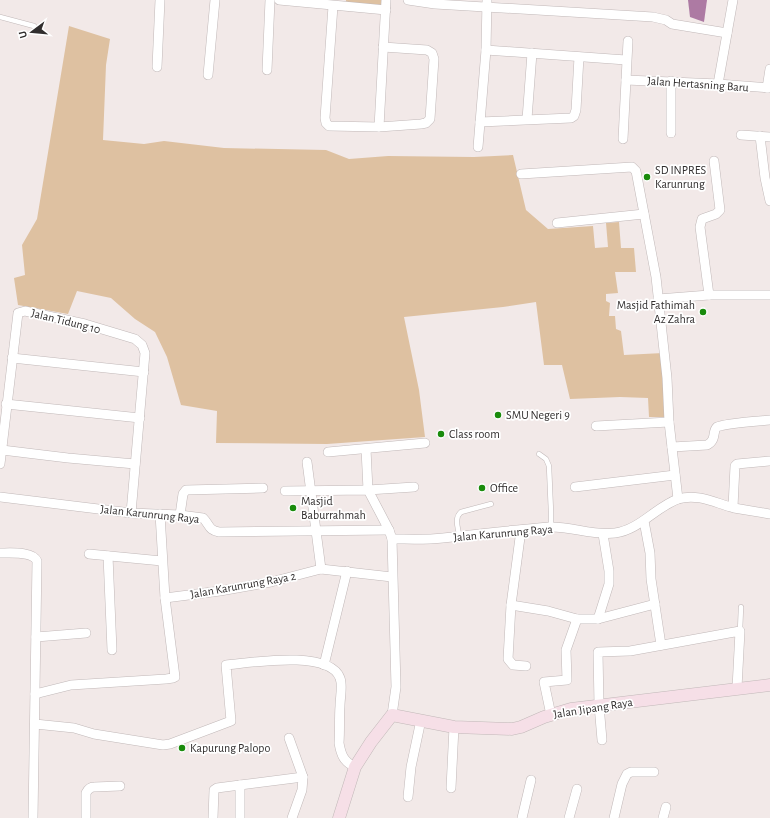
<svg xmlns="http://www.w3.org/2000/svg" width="770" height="818" viewBox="0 0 770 818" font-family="'Alegreya Sans',sans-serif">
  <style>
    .green { fill: #dec1a1 }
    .water { fill: #ad7aa3 }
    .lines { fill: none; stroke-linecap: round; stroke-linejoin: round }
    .lane-casing { stroke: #c1b8b8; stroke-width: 5.5 }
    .street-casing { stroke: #c1b8b8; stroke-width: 10 }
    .secondary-casing { stroke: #c1b8b8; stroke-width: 13 }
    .lane { stroke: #fff; stroke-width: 4.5 }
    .street { stroke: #fff; stroke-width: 9 }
    .secondary { stroke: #f6dfe7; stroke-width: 12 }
    .poi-dot { fill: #1a8b0c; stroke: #fff; stroke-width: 1.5 }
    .labels { text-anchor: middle; stroke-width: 3.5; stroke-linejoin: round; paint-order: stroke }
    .street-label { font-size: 12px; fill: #312e2e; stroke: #fff }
    .poi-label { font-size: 12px; fill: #312e2e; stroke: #fff; text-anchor: start }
  </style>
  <rect width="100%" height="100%" fill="#f2e9e8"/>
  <g class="green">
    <path d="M346,0H381L384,7L346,5Z"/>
    <path d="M69,26L110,39L106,65L103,140L144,144L164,141L224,148L326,150L349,159L388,156L474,157L513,155L526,210L548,229L593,226L595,248L608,247L606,223L619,222L621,248H634L636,272H615L618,293L606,294V301L610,303L609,316H615L616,329L621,331L624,355L663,353L669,417H649L648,398L620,397L570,399L562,365H544L536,302L503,307L404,317L419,390L425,437L327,444L216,443L217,411L181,405L167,357L155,332L135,319L111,298L77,291L68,314L18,305L14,278L25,275L22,245L37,219Z"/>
  </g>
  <path class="water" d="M688,0H707L704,22L690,17Z"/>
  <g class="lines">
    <g class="lane-casing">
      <g id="lane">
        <path d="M0,17L34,26"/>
        <path d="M539,454L546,459L549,466L551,512V527"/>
        <path d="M459,535C458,527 454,518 461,512L491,504"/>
        <path d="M740,631L741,607"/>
      </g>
    </g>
    <g class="street-casing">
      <g id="street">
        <path d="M279,0L386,10"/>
        <path d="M408,0L435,4L653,17L666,20L672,24L727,33"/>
        <path d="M333,6L325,118L326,123L329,126L379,127L421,124L426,123L430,119L434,59L432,53L427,50L383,47"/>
        <path d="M486,50L626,60"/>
        <path d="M157,67L160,0"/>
        <path d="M267,70L270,0"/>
        <path d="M208,75L215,0"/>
        <path d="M626,80L718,84L770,88"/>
        <path d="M671,81V133"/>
        <path d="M718,84L733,0"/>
        <path d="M767,88L770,69"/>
        <path d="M527,119L532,53"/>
        <path d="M480,122L571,118L574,116L576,110L579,57"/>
        <path d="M379,127L386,0"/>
        <path d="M741,135L770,137"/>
        <path d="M760,136L765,178L770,201"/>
        <path d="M623,139L628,41"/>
        <path d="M478,147L486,50L487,0"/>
        <path d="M521,174L632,167L636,171L656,277L667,378L669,422L678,499"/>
        <path d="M557,223L644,214"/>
        <path d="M709,295L700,227L702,219L716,214L720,210L714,161"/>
        <path d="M658,299L709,295H770"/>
        <path d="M12,358L144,372"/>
        <path d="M6,404L140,418"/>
        <path d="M596,426L669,422"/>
        <path d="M672,447L707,445C717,440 712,431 717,427C725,423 760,421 770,420"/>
        <path d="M366,449L368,490L414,487"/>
        <path d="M2,450L68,458L135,464"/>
        <path d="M328,452L425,443"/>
        <path d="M307,462L321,569"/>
        <path d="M0,464L18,313L25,311L85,324L135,339L142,345L145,353L131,513"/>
        <path d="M575,487L675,475"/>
        <path d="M285,491L368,490L389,530L392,539L396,687L392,715"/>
        <path d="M0,497L131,513L180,515L203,518C210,525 208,530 219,532L389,530"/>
        <path d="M733,507L735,466L737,464L769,461"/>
        <path d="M180,515L183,494L186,490L263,488"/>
        <path d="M644,521L650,553L651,579L661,645"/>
        <path d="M521,530L511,605L508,659L513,665L526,666"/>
        <path d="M392,539C408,539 426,540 443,538C478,534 513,530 549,527C570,526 593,536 615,533C639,530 656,507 678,499C698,493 715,503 734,508C746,510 758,512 770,514"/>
        <path d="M0,553C10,553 33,551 37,561L33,818"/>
        <path d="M89,554L162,561"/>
        <path d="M108,556L112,650"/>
        <path d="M165,598L220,591L271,582L321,569L392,577"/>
        <path d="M511,605L548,611L577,619"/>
        <path d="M598,619L609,584V571L603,534"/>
        <path d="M36,637L86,633"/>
        <path d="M324,665L347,571"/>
        <path d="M35,694L71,685L166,679L173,678L175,677L165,598L160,514"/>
        <path d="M551,715L544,682L567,680L566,650L577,619H598L655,604"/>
        <path d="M35,724L74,728L94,734L163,745L170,744L231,721L226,665C249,663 329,649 340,678C343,686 340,697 340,706C339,718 340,730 339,743C341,755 344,762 355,767"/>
        <path d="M289,738L303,777L302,790L292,818"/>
        <path d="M602,740L599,705L598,652L630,651L740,631L737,688"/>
        <path d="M240,785L303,777"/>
        <path d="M451,788L454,727"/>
        <path d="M408,797L411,767L421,720"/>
        <path d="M86,818V793C88,789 90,787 94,787L120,786"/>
        <path d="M213,818L214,790L217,788L240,785V818"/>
        <path d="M522,818L531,780"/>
        <path d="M569,818L577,789"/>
        <path d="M614,818L622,784L627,774L631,772H654"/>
        <path d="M663,818L666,807"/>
      </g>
    </g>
    <g class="secondary-casing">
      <path id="secondary" d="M339,818L355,767L371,742L392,715L454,727L512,729L521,727L544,717L571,709L770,685"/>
    </g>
    <use href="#lane" class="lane"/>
    <use href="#street" class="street"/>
    <use href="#secondary" class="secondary"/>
  </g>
  <g class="poi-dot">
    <circle cx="647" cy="177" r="4"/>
    <circle cx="703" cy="312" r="4"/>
    <circle cx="498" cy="415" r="4"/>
    <circle cx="441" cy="434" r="4"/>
    <circle cx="482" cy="488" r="4"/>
    <circle cx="293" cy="508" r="4"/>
    <circle cx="182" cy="748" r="4"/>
  </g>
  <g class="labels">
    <g class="street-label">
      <text transform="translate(698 84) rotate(4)" y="4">Jalan Hertasning Baru</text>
      <text transform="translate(66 321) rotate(14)" y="4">Jalan Tidung 10</text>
      <text transform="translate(150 514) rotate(6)" y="4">Jalan Karunrung Raya</text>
      <text transform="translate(503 533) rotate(-5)" y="4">Jalan Karunrung Raya</text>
      <text transform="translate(243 585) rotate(-10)" y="4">Jalan Karunrung Raya 2</text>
      <text transform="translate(593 708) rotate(-9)" y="4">Jalan Jipang Raya</text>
    </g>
    <g class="poi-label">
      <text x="655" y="174">SD INPRES<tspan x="655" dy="14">Karunrung</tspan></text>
      <text x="695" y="309" text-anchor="end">Masjid Fathimah<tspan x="695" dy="14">Az Zahra</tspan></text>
      <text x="506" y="419">SMU Negeri 9</text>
      <text x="449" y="438">Class room</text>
      <text x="490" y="492">Office</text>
      <text x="301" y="505">Masjid<tspan x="301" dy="14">Baburrahmah</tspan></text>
      <text x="190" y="752">Kapurung Palopo</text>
    </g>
  </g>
  <g transform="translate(32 32) rotate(254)" stroke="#ffffff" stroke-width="3" paint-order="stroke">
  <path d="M0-3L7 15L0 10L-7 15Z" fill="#312e2e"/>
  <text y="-6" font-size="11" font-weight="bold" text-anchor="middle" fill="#312e2e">U</text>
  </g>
</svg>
